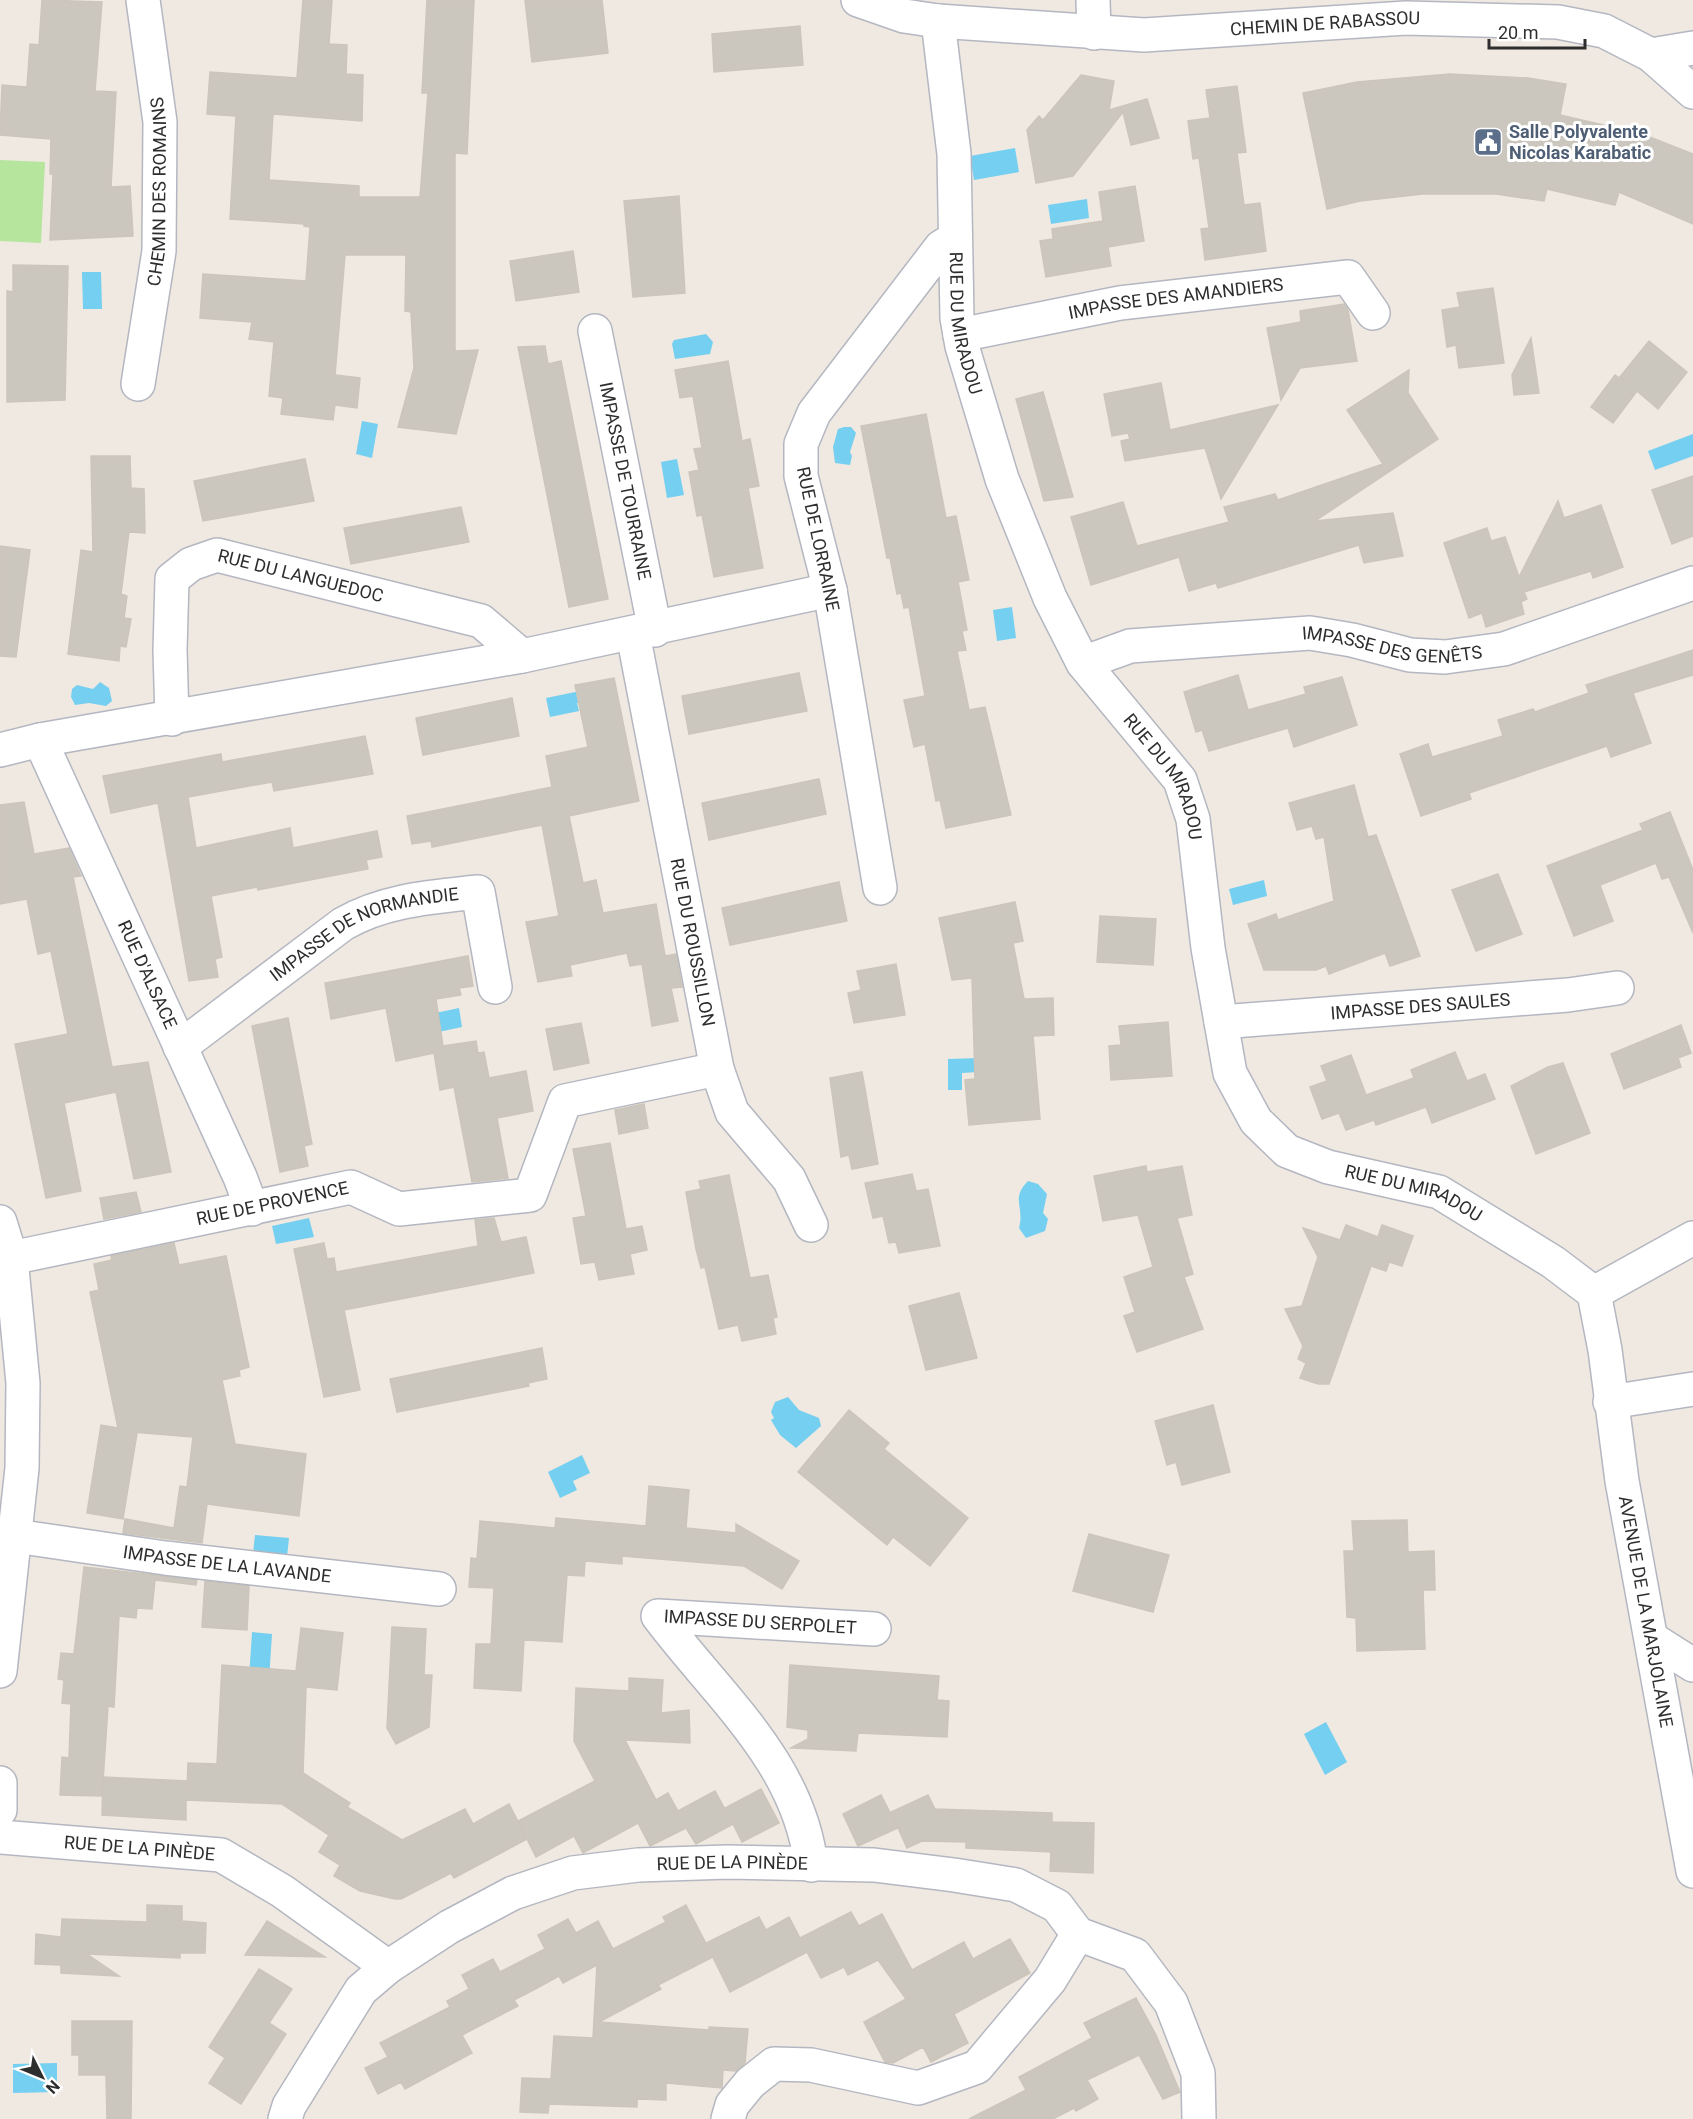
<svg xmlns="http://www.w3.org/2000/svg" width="1693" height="2119" viewBox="0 0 1693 2119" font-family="Roboto,sans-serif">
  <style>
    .green { fill: #b6e59e }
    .water { fill: #75cff0 }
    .building { fill: #cbc7bf; stroke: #cbc5ba; stroke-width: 1.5 }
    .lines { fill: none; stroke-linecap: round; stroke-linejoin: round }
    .street-casing { stroke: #b4b7c1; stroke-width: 36 }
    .street { stroke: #fff; stroke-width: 33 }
    .labels { text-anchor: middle; stroke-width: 6; stroke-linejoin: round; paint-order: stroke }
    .street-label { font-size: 18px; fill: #2e2e2e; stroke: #fff }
    .service-label { font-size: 18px; font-weight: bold; fill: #4e5e75; stroke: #fff; text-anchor: start }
  </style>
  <rect width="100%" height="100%" fill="#efe9e1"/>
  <path class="green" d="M0,160L45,162L41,243L0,241Z"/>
  <g class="water">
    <path d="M1015,148L1019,172L974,180L970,156Z"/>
    <path d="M1087,199L1089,218L1051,224L1048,205Z"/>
    <path d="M82,272H101L102,309H83Z"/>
    <path d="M706,334L713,342L710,354L675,359L672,344L674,340Z"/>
    <path d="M362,421L378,424L372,458L356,454Z"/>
    <path d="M844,427H851L856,433L850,452L852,456L850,465L835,463L833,447L838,429Z"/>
    <path d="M1693,434V456L1655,470L1648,451Z"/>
    <path d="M677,459L684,495L667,498L661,462Z"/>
    <path d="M1012,607L1016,638L997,641L993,610Z"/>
    <path d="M100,682L109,688L112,701L106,706L89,703L75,705L71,697L72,689L77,685L93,689Z"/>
    <path d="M585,690L587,701L577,703L579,711L550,717L546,698Z"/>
    <path d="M1264,880L1267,896L1233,905L1229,889Z"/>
    <path d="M459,1008L462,1027L429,1034L426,1015Z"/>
    <path d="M979,1058V1072L962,1073V1090H948V1059Z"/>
    <path d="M1028,1181L1038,1184L1047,1194L1043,1213L1048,1219L1045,1231L1026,1238L1019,1228C1025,1206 1010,1199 1028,1181Z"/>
    <path d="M309,1218L314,1237L276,1244L272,1226Z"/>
    <path d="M788,1397L799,1410L819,1418L821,1426L796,1448L780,1435L771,1420L774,1418L771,1412L775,1402Z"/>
    <path d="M582,1455L590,1473L573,1481L577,1490L560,1498L548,1472Z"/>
    <path d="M255,1535L289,1538L287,1557L253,1553Z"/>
    <path d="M252,1632L272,1634L269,1680L249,1679Z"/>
    <path d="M1326,1722L1347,1762L1325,1775L1304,1734Z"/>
    <path d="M57,2063V2092L13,2093V2064Z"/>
  </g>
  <g class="building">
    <path d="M42,0L102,2L95,91L116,92L111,187L130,186L133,236L50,240L53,174H50L51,139L0,135L2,85L27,87L30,44L39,45Z"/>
    <path d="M303,0H332L329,44L347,45L346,74L363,75L362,121L273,114L269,180L359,186V197H420L428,93H422L427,0H474L467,154L455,153V351L478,350L456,434L398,427L414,368L411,312L405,311L406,255H345L335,375L360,378L357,408L335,405L333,420L281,414L283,398L269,396L274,342L249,339L252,322L200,318L203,274L306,281L310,227L304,226V224L230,219L236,116L207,114L210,72L297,78Z"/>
    <path d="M525,0H602L608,53L532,62Z"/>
    <path d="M800,26L803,65L714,72L712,34Z"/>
    <path d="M1450,74L1528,78L1566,84L1560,115L1642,134L1693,154V224L1619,192L1615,205L1547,189L1544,201L1496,194H1423L1360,201L1327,209L1303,93L1357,82Z"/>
    <path d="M1081,75L1114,81L1109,110L1147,99L1159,138L1131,145L1123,112L1073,176L1036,183L1027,130L1039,116L1043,120Z"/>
    <path d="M1237,86L1246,152L1237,153L1244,205L1260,203L1266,251L1205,260L1201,229L1209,228L1199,158L1193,159L1188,121L1210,118L1206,90Z"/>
    <path d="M1135,186L1144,241L1108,247L1111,266L1046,277L1040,241L1053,239L1052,229L1103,221L1099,192Z"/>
    <path d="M679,196L685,293L633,297L624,201Z"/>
    <path d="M573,251L579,292L516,301L510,261Z"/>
    <path d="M13,265L68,266L65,400L7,402V291L13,292Z"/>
    <path d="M1493,288L1504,363L1459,368L1456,345L1447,347L1442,310L1460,307L1457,293Z"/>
    <path d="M1344,304L1348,310L1357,361L1300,368L1281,400L1267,328L1301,322L1300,311Z"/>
    <path d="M1531,338L1539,393L1514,395L1512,375Z"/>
    <path d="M1649,341L1687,372L1658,409L1637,391L1613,423L1591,407L1615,375L1631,386L1620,377Z"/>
    <path d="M545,346L548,364L561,361L608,599L569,607L518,347Z"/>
    <path d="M728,361L742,441L750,439L759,486L748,488L763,568L714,577L702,515L697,516L689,472L699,470L694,449L702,448L693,396L680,398L675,370Z"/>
    <path d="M1409,370L1408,393L1438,439L1315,521L1393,513L1403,556L1364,563L1359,545L1218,588L1216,583L1189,591L1179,557L1091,585L1071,517L1123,502L1137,546L1229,522L1224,507L1275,494L1278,500L1383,464L1347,410Z"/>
    <path d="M1161,383L1170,430L1278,405L1221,499L1205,448L1125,461L1121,441L1130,439L1128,433L1112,436L1104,394Z"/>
    <path d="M1043,392L1073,497L1044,501L1016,399Z"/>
    <path d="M926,414L946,518L956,516L969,580L958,582L967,630L962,631L966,650L957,651L969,710L985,707L1011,815L946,828L940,800L936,801L925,744L914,747L904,700L925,696L909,607L904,608L901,593L897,594L890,558H887L861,426Z"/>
    <path d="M91,456H130L131,488L144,489L145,533L129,532L121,594L127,596L124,618L131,619L126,647L120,646L119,661L68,654L81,550L93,552Z"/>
    <path d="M305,459L314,501L203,521L194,481Z"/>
    <path d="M1693,476V536L1672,544L1652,490Z"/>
    <path d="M1558,501L1564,518L1601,505L1623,567L1593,578L1591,571L1524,592L1527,599L1521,602L1524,614L1486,627L1482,613L1469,618L1444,543L1487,528L1491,541L1505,537L1519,577Z"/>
    <path d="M461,507L469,542L351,564L344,528Z"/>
    <path d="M0,546L30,550L16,657L0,656Z"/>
    <path d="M1693,650V675L1633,693L1651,743L1611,757L1607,746L1469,793L1471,799L1421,816L1400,754L1428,744L1432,757L1503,736L1498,720L1533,709L1535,712L1589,693L1586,685Z"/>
    <path d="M799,673L807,711L689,734L682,696Z"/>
    <path d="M1238,675L1248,710L1306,694L1304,687L1342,677L1357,725L1294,747L1288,728L1209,751L1202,730L1196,732L1184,692Z"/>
    <path d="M614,678L639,801L569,816L583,883L596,880L603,913L656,904L665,956L676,954L682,987L671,988L678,1021L652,1026L642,964L630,966L627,953L570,965L572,976L538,982L526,922L559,916L542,825L432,847L431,841L412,844L407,816L552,787L546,756L588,747L575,685Z"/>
    <path d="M512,698L519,736L423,755L416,718Z"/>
    <path d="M365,736L373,774L274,791L272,782L188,797L196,848L290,828L293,848L377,831L382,857L366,860L368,869L258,890L257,887L211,896L222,957L215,959L218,977L189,981L158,803L111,813L103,776L221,754L222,762Z"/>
    <path d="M819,779L826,814L709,840L702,803Z"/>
    <path d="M1354,785L1368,837L1376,835L1420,956L1390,966L1385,953L1329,974L1326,966L1316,970H1264L1248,924L1276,914L1278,920L1334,901L1324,837L1316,839L1312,826L1297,830L1289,803Z"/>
    <path d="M24,802L34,854L69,848L81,876L73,877L112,1067L148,1062L171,1172L134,1179L116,1092L64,1103L81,1191L46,1198L15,1044L68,1034L51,951L38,954L27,899L0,904V805Z"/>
    <path d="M1670,812L1693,870V933L1669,877L1662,879L1656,863L1600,885L1613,921L1574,936L1547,866L1643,830L1640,824Z"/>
    <path d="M1498,874L1522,934L1476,951L1452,890Z"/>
    <path d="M839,882L847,921L730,945L722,908Z"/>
    <path d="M1015,902L1023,941L1013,943L1024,999L1053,998L1054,1035L1033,1036L1040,1119L969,1125L965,1080L975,1079L972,978L952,980L939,918Z"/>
    <path d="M1100,916L1156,919L1153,965L1097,962Z"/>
    <path d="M468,956L473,986L459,988L461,995L436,999L443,1046L476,1041L478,1053L484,1052L489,1078L526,1071L533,1111L497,1118L508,1178L472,1182L454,1087L440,1090L434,1053L396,1061L386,1008L331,1019L325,983Z"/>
    <path d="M896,964L905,1015L854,1023L848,993L861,990L857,971Z"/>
    <path d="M288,1018L312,1144L304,1146L308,1166L280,1172L252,1026Z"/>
    <path d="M1168,1022L1172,1076L1111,1080L1109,1046L1121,1045L1119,1026Z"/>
    <path d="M581,1023L589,1063L554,1070L546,1029Z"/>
    <path d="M1681,1025L1691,1053L1678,1058L1681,1067L1624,1089L1611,1054Z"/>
    <path d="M1455,1052L1467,1081L1485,1074L1495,1099L1432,1123L1426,1107L1376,1125L1374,1120L1346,1130L1339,1113L1322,1119L1310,1087L1327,1081L1321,1066L1351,1055L1366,1095L1414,1078L1411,1070Z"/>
    <path d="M1563,1063L1590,1133L1536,1154L1511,1086L1548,1067Z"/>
    <path d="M862,1072L878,1164L852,1169L849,1155L841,1157L830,1078Z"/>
    <path d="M644,1104L648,1128L619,1134L615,1110Z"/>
    <path d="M610,1143L626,1229L642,1226L647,1250L630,1254L634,1274L599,1280L595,1262L581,1264L573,1218L586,1216L573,1149Z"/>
    <path d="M1146,1166L1147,1172L1182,1166L1192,1215L1177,1218L1193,1274L1184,1277L1203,1329L1137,1352L1124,1316L1135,1312L1124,1277L1153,1267L1138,1215L1103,1221L1094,1176Z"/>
    <path d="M912,1174L916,1191L928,1189L940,1246L899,1253L896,1242L889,1243L883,1216L873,1218L865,1183Z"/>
    <path d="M729,1175L750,1278L768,1275L777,1317L773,1318L776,1334L742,1341L738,1325L719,1329L705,1267L701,1268L696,1249L686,1192L701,1189L699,1181Z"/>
    <path d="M136,1192L141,1212L104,1219L100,1198Z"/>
    <path d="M494,1218L501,1242L526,1237L534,1273L344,1310L360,1390L324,1397L294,1249L324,1243L327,1259L334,1258L336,1272L478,1246L475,1220Z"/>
    <path d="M1346,1225L1378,1237L1382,1225L1413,1236L1402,1266L1389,1262L1386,1271L1371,1266L1329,1384H1318L1300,1378L1306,1363L1298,1359L1303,1346L1285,1309L1302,1306L1318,1257L1303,1228L1340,1240Z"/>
    <path d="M174,1243L179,1265L226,1256L249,1367L239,1370L240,1376L222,1380L235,1444L306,1454L299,1516L207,1504L202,1543L123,1533L125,1519L174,1528L180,1486L187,1487L193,1437L132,1432L137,1433L123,1519L87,1513L101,1425L118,1428L90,1292L99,1290L94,1264L112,1260L111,1256Z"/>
    <path d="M959,1293L977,1358L926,1370L909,1306Z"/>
    <path d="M542,1348L547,1379L528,1383L529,1386L397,1412L390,1379Z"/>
    <path d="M1213,1405L1230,1472L1182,1485L1176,1462L1167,1465L1155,1421Z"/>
    <path d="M849,1410L889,1443L884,1449L968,1518L930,1566L893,1537L887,1545L798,1472Z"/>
    <path d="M649,1486L689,1490L686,1528L736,1533V1524L799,1561L782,1589L744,1566L622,1556V1564L585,1561L584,1576L567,1575L562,1642L524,1640L521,1691L474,1688L476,1644H491L494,1588L469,1587L471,1558L477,1559L480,1521L555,1528L556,1518L646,1526Z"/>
    <path d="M1407,1520L1408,1552L1434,1551L1435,1590H1423L1425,1649L1357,1651L1356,1618L1347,1617L1344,1551H1354L1352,1521Z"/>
    <path d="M1089,1534L1169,1555L1153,1612L1073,1591Z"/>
    <path d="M84,1567L197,1580L196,1585L155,1580L152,1609L137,1608L136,1618L119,1616L114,1707L108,1706L102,1796L60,1795L62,1757L69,1758L71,1704L62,1703L64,1680L58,1679L61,1653L74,1654Z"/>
    <path d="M205,1581L249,1586L247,1630L202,1627Z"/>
    <path d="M392,1627L426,1629L424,1675H432L429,1727L396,1744L387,1728Z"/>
    <path d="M301,1628L343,1633L337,1690L306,1687L303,1773L350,1803L347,1807L402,1840L465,1809L473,1824L509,1804L527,1839L454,1878L451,1873L401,1899H395L360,1891L334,1876L340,1865L319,1852L329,1835L282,1804L186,1800V1820L102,1815L103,1777L187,1781V1791L188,1763L217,1764L222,1665L296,1671Z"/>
    <path d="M790,1665L939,1676L937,1700L949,1701L947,1737L858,1733L856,1751L791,1748L808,1739V1730L787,1727Z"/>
    <path d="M629,1678L663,1680L661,1713L689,1710L690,1743L625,1740L656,1800L668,1793L678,1811L715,1791L732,1822L725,1808L761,1789L779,1823L742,1842L733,1824L696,1844L686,1828L650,1846L638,1823L583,1853L574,1836L536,1857L518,1821L595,1781L574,1741L576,1688L629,1691Z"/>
    <path d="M881,1795L898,1828L858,1846L843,1814Z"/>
    <path d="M928,1795L935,1809L1052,1813V1822L1094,1823L1093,1873L1050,1871L1051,1852L966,1848V1842L922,1841L907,1848L891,1812Z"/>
    <path d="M147,1905L182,1906V1921L206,1923L205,1953H180V1958L87,1954L119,1976L61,1973V1965L35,1964L36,1934L61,1937L62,1919L147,1922Z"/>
    <path d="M686,1905L713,1957L658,1985L661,1989L599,2022L709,2030V2027L748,2029L745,2063L736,2071L723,2070L722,2088L666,2083V2100L637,2099V2107L549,2104L548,2113L520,2112L522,2078L551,2079L554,2036L593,2038L597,1965L563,1983L559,1976L537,1988L514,2000L518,2006L462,2035L472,2053L405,2089L401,2082L378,2094L365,2068L388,2057L380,2043L450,2007L447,2001L469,1989L462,1975L493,1959L500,1972L545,1949L538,1935L568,1919L576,1933L598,1921L613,1949L666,1922L663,1917Z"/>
    <path d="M851,1912L859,1926L882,1914L912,1970L964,1942L973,1959L1010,1939L1030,1973L954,2014L968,2043L931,2062L923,2047L893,2063L885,2062L864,2022L906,1999L878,1960L848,1975L844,1967L821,1978L807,1952L730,1992L706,1943L759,1917L766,1930L789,1917L800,1938Z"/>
    <path d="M267,1921L325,1957L245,1955Z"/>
    <path d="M259,1969L292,1989L269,2023L286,2034L241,2104L209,2083L225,2058L209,2047Z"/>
    <path d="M1136,1998L1156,2035L1180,2092L1163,2099L1139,2055L1087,2080L1098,2099L1076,2111L1074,2108L1053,2119H969L1026,2090L1019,2077L1092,2038L1084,2023Z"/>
    <path d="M72,2021H132L131,2119H107L106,2075H79V2055H72Z"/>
  </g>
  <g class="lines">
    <g class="street-casing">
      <g id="street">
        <path id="s1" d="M858,0L904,16L938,21L1144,35L1406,18L1558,22L1604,31L1651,55L1693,92"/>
        <path d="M1093,0L1094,33"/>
        <path id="s2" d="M938,21L954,154L957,318L962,346L1002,479L1050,598L1083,663L1180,780L1193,819L1208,948L1230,1073L1256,1121L1287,1151L1328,1167L1439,1192L1553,1262L1594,1293L1605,1350L1622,1481L1693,1871"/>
        <path d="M1651,55L1693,48"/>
        <path id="s3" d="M595,331L655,630"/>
        <path id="s4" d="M960,335L1120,303L1348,277L1373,313"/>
        <path id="s5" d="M138,384L159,251L160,122L143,0"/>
        <path id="s6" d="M633,634L717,1069L732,1112L789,1179L811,1225"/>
        <path id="s7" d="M1083,663L1130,646L1310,633L1352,640L1410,655L1445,657L1504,649L1693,583"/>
        <path id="s8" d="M172,719L170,650L172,579L191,564L217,555L481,621L522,656"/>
        <path id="s9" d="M40,740L240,1177L252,1209"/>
        <path d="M0,750L40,740L522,656L830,590"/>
        <path d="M880,888L830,590L801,476V444L814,413L941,247L954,239"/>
        <path id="s10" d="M1221,1022L1568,995L1617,988"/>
        <path id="s11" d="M180,1047L343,924C384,900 431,897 478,892L495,987"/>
        <path d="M0,1222L11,1258L23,1383L22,1468L0,1671"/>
        <path id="s12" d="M11,1258L351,1187L399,1209L530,1195L565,1101L717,1069"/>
        <path d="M1594,1293L1693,1238"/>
        <path d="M1610,1402L1693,1389"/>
        <path id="s13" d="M15,1536L165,1558L439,1589"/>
        <path d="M1652,1639L1693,1665"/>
        <path d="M0,1783V1810"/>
        <path id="s14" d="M0,1837L221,1855L282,1891L388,1967"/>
        <path id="s15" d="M811,1865C799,1762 717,1695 658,1616L874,1629"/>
        <path id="s16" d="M285,2119L289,2106L361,1990L388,1967L449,1927L513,1893L573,1873L638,1865L728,1862L874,1865L954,1875L1016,1885L1057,1906L1078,1934L1135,1955L1171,2003L1198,2073L1199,2119"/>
        <path d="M728,2119L732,2105L750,2083L774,2064L811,2065L918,2088L977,2067L1050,1980L1078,1934"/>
      </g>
    </g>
    <use href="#street" class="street"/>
  </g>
  <defs>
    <g id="civic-square" transform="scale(1.5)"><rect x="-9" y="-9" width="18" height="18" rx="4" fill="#5c6f8a" stroke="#fff"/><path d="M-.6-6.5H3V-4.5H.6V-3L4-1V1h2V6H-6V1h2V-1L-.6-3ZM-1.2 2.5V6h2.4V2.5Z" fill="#fff"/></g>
  </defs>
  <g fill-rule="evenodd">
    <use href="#civic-square" x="1488" y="142"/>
  </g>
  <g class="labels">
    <g class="street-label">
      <text dy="6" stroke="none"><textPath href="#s1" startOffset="471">CHEMIN DE RABASSOU</textPath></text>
      <text dy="6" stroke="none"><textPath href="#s5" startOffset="194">CHEMIN DES ROMAINS</textPath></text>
      <text dy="6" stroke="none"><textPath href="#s4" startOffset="219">IMPASSE DES AMANDIERS</textPath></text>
      <text dy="6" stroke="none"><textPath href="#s2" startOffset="304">RUE DU MIRADOU</textPath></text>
      <text dy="6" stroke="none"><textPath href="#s3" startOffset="153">IMPASSE DE TOURRAINE</textPath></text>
      <text transform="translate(818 539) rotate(78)" y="6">RUE DE LORRAINE</text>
      <text dy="6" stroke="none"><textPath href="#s8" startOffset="278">RUE DU LANGUEDOC</textPath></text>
      <text dy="6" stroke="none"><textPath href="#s7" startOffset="314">IMPASSE DES GENÊTS</textPath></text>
      <text dy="6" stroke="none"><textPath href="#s2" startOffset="808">RUE DU MIRADOU</textPath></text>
      <text dy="6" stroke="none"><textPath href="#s11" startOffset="220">IMPASSE DE NORMANDIE</textPath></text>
      <text dy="6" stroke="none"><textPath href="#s6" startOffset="314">RUE DU ROUSSILLON</textPath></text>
      <text dy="6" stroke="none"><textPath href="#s9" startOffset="258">RUE D'ALSACE</textPath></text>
      <text dy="6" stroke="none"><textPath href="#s10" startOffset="200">IMPASSE DES SAULES</textPath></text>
      <text dy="6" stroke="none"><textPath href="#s2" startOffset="1348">RUE DU MIRADOU</textPath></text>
      <text dy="6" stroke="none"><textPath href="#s12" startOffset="267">RUE DE PROVENCE</textPath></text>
      <text dy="6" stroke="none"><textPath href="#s13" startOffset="214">IMPASSE DE LA LAVANDE</textPath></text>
      <text dy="6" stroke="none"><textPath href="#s2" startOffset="1880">AVENUE DE LA MARJOLAINE</textPath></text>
      <text dy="6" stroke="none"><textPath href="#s15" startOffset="399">IMPASSE DU SERPOLET</textPath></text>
      <text dy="6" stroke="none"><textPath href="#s14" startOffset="140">RUE DE LA PINÈDE</textPath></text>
      <text dy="6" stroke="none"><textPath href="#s16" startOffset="554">RUE DE LA PINÈDE</textPath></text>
    </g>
    <g class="service-label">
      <text x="1509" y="138">Salle Polyvalente<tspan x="1509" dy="21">Nicolas Karabatic</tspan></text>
    </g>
  </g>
  <g transform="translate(42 2077) rotate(133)" stroke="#ffffff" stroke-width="4.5" paint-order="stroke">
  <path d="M0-4.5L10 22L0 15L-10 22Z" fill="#2e2e2e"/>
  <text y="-9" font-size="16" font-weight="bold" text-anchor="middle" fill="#2e2e2e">N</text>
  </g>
  <path d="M1489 39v9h96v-9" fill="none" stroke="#2e2e2e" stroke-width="3"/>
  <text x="1498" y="39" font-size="18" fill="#2e2e2e" stroke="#ffffff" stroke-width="4.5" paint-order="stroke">20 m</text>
</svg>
